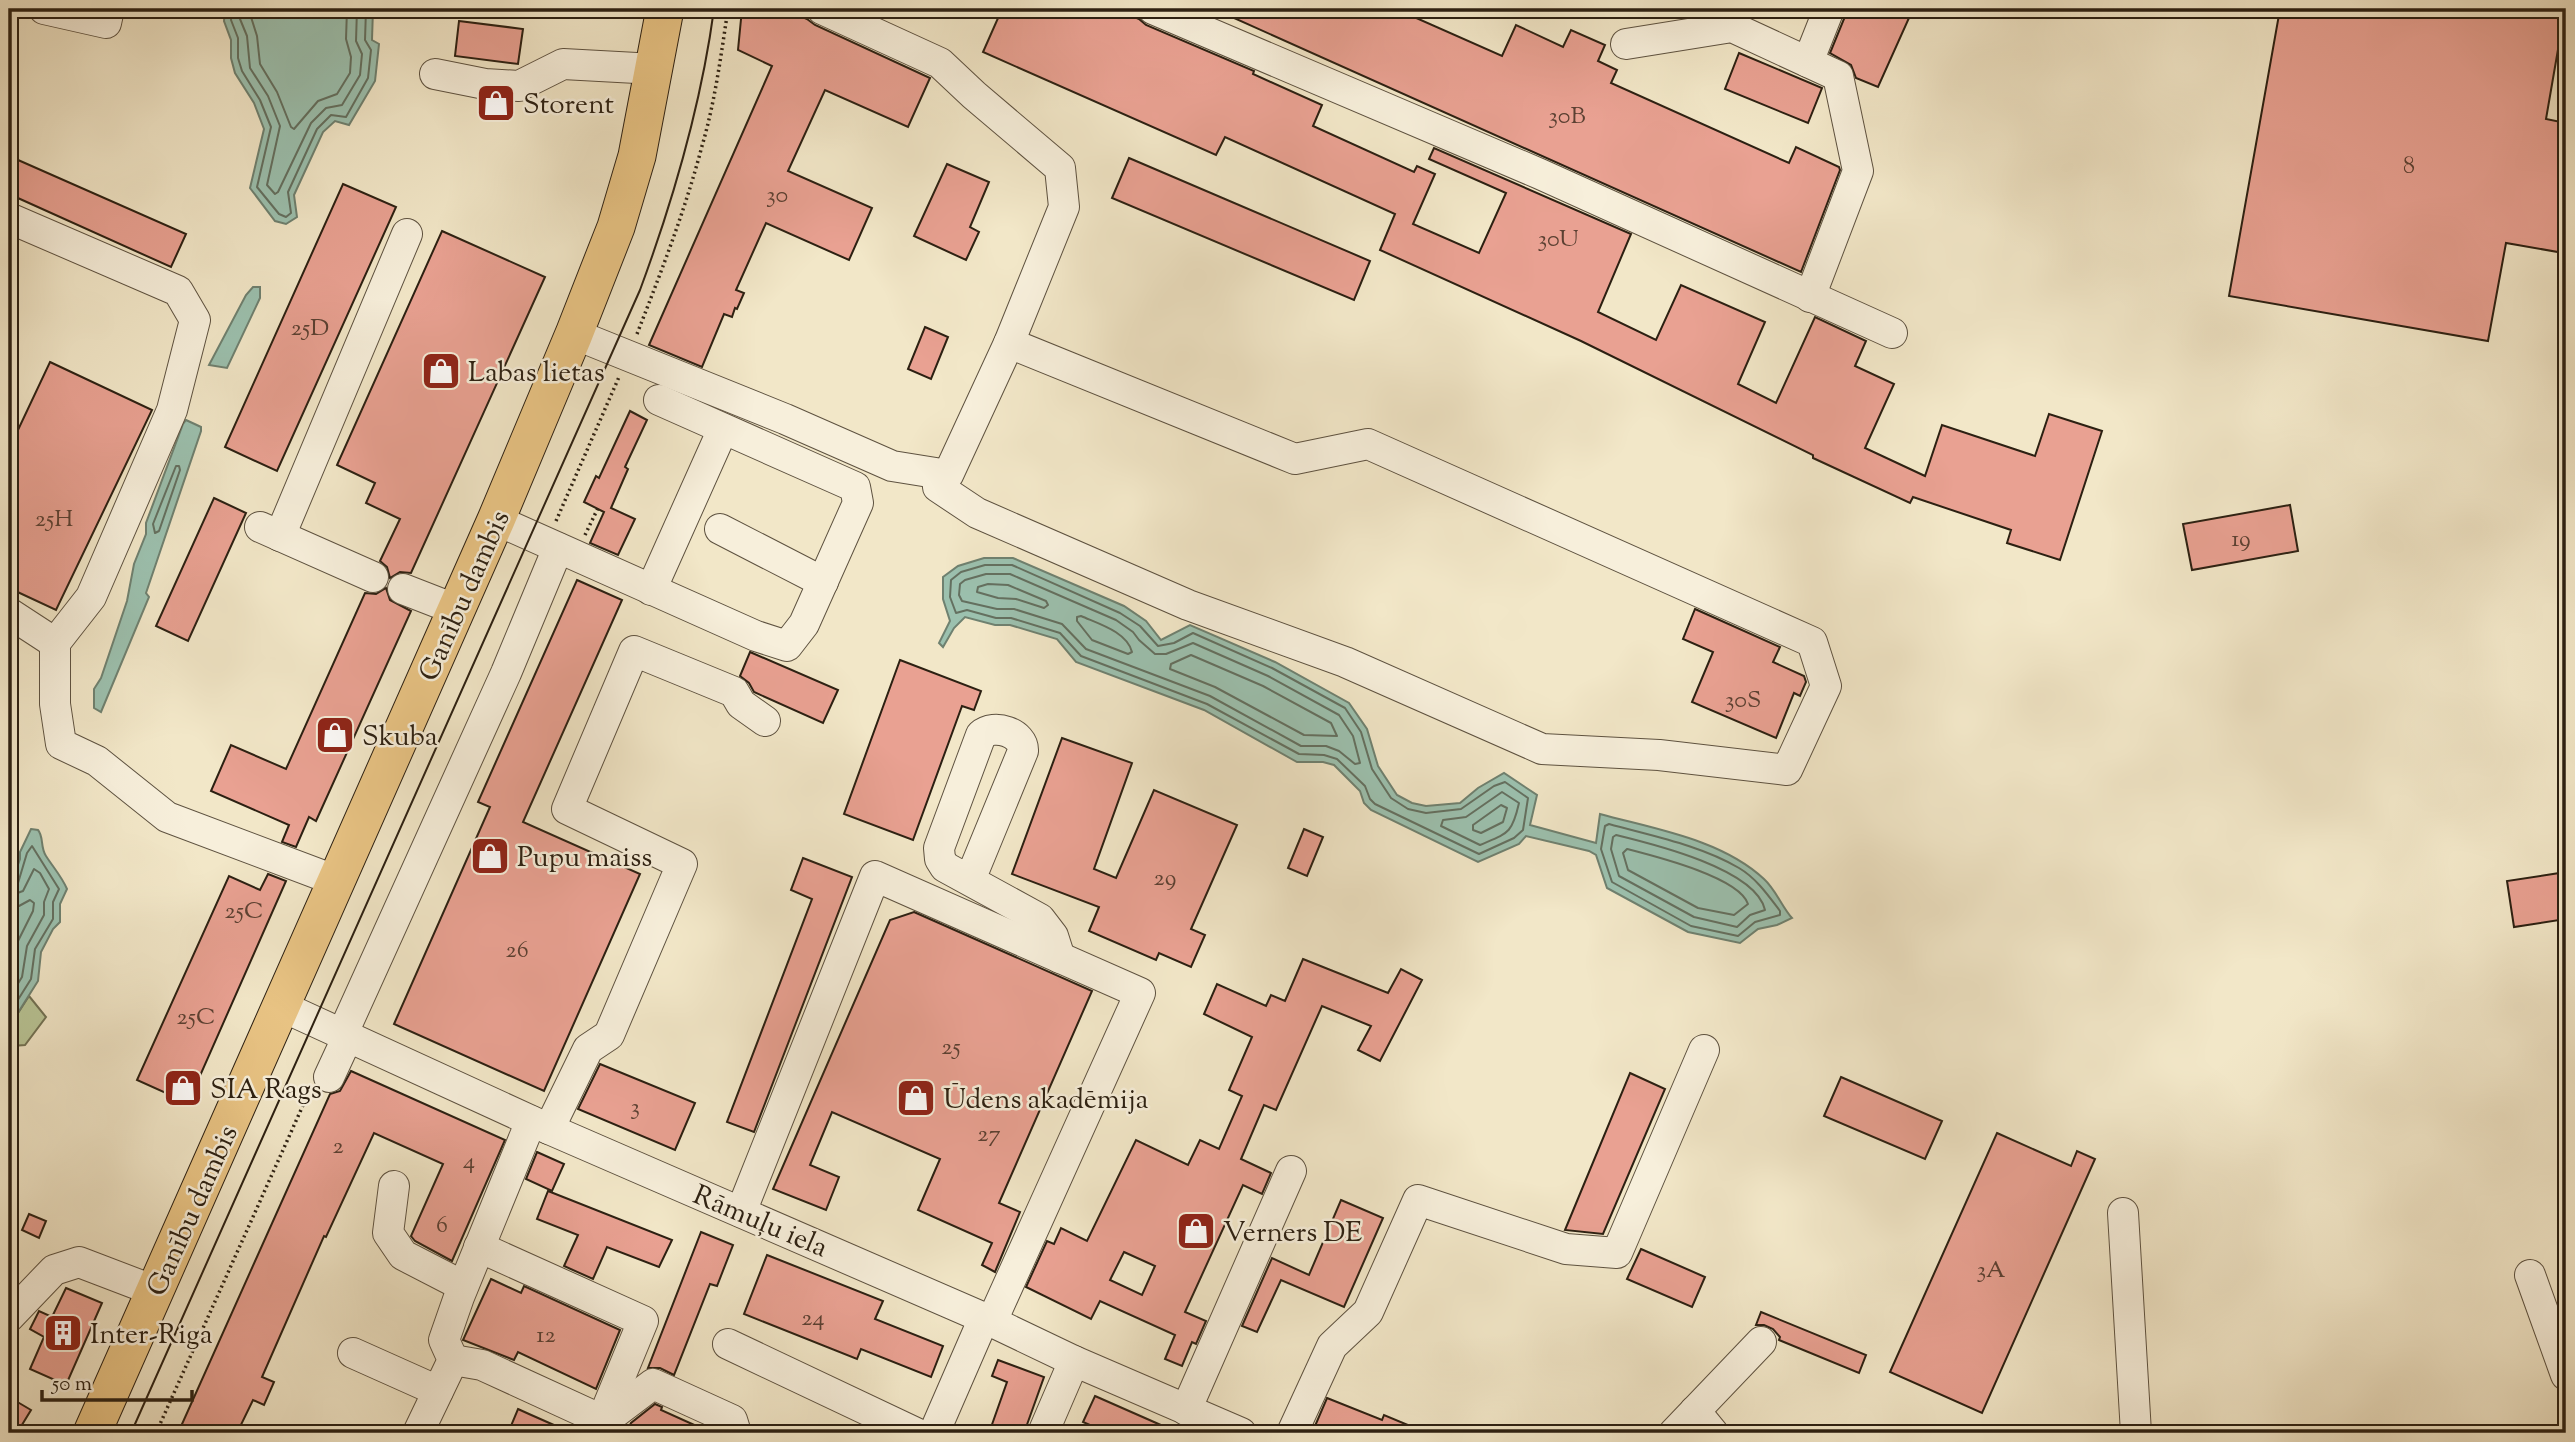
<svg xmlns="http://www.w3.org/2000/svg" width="2575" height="1442" viewBox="0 0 2575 1442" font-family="'Sorts Mill Goudy',serif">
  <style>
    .green { fill: #b9c596; stroke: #727254; stroke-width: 2 }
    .water { fill: #9cc1af; stroke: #6f8170; stroke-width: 2 }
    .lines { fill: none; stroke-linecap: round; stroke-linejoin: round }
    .shore { stroke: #647060; stroke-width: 2 }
    .building { fill: #e9a192; stroke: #2c2012; stroke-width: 2; fill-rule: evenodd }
    .minor-casing { stroke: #5e5240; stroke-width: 32 }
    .major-casing { stroke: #2c2012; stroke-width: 39 }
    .path { stroke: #2c2012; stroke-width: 3.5; stroke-dasharray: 2 3.5; stroke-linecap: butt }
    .minor { stroke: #f7efdb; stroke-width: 30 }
    .major { stroke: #e9c484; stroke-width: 37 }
    .tram { stroke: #2c2012; stroke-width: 2 }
    .labels { text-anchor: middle; stroke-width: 5; stroke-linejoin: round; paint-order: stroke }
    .number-label { font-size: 24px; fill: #5b4032 }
    .poi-label { font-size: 28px; fill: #2c2012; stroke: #f7efdb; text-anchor: start }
    .street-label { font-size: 28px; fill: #2c2012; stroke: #f7efdb }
  </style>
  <rect width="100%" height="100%" fill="#f2e7c8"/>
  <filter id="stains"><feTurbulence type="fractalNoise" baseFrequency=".00286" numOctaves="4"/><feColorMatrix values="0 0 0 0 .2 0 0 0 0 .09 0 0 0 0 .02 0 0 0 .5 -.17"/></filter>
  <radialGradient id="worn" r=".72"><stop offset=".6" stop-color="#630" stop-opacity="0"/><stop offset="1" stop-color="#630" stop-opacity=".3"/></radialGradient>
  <path class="green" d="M29,996L46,1017L25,1045L12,1046L9,1055V1027Z"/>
  <g class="water">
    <path d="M225,9H373L372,40L379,44L375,81L349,125L335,121L323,132L294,195L297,217L286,224L275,221L250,188L264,129L254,103L235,73L231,58V40L224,21Z"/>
    <path d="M253,287H260V298L227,368L209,365L246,295Z"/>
    <path d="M186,420L201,427V431L146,593L149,597L101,712L94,708V689L101,678L127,601L134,564L146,534V523L183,424Z"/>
    <path d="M984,558H1013L1124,606L1146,621L1161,640L1190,625L1275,662L1349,703L1367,729L1378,766L1397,795L1412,803L1426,806L1460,803L1478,788L1504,773L1537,795L1530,825L1596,843L1600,814C1654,829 1721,839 1764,879C1776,890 1782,907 1792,918L1777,925L1758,929L1740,943L1688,932L1607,888L1596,855L1589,851L1526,836L1519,844L1478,862L1371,810L1364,803L1360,791L1334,765L1323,762H1297L1204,710L1076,662L1057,639L1010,625H995L965,617L954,628L943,647L939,643L950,621L943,599V577L958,566Z"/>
    <path d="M31,829L38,830C44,837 40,847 46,856C53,867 62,877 67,889L60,904V922L53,929L41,952L38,981L9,1027V889L20,859V852Z"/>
  </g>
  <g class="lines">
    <g class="shore">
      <path d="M232,9L231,20L238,38V58L242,71L260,100L271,127L257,187L279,214L286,217L291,213L288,192L317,129L331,115L346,117L368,78L371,50L365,40L366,9"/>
      <path d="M240,9V19L247,36L250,68L268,96L280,126L267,185L275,194L278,192L311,123L326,108L342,105L360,75L362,54L356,41L357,9"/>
      <path d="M251,9V17L257,36L260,64L277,92L291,127L294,129L318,101L337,94L350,73L351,57L346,39L347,9"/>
      <path d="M176,466H179L180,470L159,531L155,533L153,524Z"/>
      <path d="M985,565H1012L1120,613L1140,626L1158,646L1174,643L1193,633L1272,668L1345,708L1361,732L1372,769L1391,798L1408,809L1426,813L1461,809L1494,786L1505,782L1528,798L1523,830L1514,838L1479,854L1375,804L1370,799L1365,786L1337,759L1324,755L1299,754L1207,704L1081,656L1060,633L1011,618H996L967,610L956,613L950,597L951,580L961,572Z"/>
      <path d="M986,574H1010L1116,620L1133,632L1139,640L1155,654H1166L1193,643L1268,676L1339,715L1353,736L1360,763L1355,764L1339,751L1326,746H1301L1210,696L1086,649L1062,624L1014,609H997L962,601L959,595L960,584L965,580Z"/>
      <path d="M988,584L1008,585L1046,601L1048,605L1044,608L1016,599L998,598L977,592L978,587Z"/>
      <path d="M1081,616C1099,624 1127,632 1132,652L1128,654L1092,640L1077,621V617Z"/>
      <path d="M1191,655L1263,686L1331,723L1337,736L1304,735L1215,687L1170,669L1171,664Z"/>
      <path d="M1502,792L1519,803C1512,834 1508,833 1480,845L1441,826L1443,820L1466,817Z"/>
      <path d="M1501,805L1507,808L1503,822L1481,833L1473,830V825Z"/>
      <path d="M1609,824C1652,836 1700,845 1739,868C1756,878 1768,895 1780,911V915L1755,922L1738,936L1691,926L1612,882L1601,849L1605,826Z"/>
      <path d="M1616,835C1653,844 1756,869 1765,910L1750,915L1737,927L1694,917L1619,876L1611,849L1613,837Z"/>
      <path d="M1627,849C1654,856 1739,877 1748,904L1734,915L1698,908L1628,870L1623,853Z"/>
      <path d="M9,888L18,883L27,853L32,846L59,889L53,902V919L35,949L31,979L9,1014"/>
      <path d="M9,896L23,891L34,869L40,873L49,889L44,902V915L27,946L22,977L9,998"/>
      <path d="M9,907L19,906L30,900L34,903L33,911L17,943L9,978"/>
    </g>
  </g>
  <g class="building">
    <path d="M742,9H785L807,19L815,25L930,78L908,127L825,90L788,171L872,208L849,260L766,223L736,290L744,293L737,309L735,308L732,317L724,314L702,367L649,345L772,66L738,50Z"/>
    <path d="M1002,9H1116L1139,19L1146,25L1254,71L1253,74L1322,105L1313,126L1414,172L1417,166L1435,174L1413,224L1479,253L1506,193L1429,159L1434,148L1631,234L1598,312L1656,340L1681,285L1765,322L1738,384L1776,403L1815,317L1866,341L1855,366L1894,384L1865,448L1925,476L1942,425L2035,456L2049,414L2102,431L2060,560L2007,543L2011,530L1913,497L1910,503L1813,458V455L1581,341L1380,250L1395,214L1225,137L1216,155L983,52Z"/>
    <path d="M1214,9H1396L1502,56L1516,25L1563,47L1571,30L1605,45L1598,61L1617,70L1611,83L1789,163L1796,147L1839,167L1840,170L1801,272Z"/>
    <path d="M1848,9H1913L1878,87L1856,78L1851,65L1830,53Z"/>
    <path d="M2280,9H2565L2546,119L2566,123V207L2558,252L2506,243L2488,341L2229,296Z"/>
    <path d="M459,21L523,29L518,64L455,56Z"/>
    <path d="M1739,53L1822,88L1808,123L1725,89Z"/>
    <path d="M9,156L186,234L171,267L9,194Z"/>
    <path d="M1129,158L1370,261L1354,300L1112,198Z"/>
    <path d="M947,164L989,182L970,227L979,232L966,260L914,236Z"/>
    <path d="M343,184L396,207L277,471L225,447Z"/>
    <path d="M442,231L545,277L411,573L400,572L390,578L387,567L380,561L400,519L366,503L375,483L337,465Z"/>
    <path d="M925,327L948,337L931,379L908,369Z"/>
    <path d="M50,362L152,410L56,610L9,588V449Z"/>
    <path d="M630,411L647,420L625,467L628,469L611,508L635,519L618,555L590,543L604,512L584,502L596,476L599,478Z"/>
    <path d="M214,498L246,513L188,641L156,626Z"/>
    <path d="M2290,505L2298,551L2192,570L2183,524Z"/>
    <path d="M577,580L622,600L523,822L640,874L544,1091L394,1024L490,807L478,802Z"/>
    <path d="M386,588L390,600L411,611L316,821L309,817L296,847L282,842L289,825L211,791L231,745L286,769L365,593L376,594Z"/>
    <path d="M1695,609L1780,647L1773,662L1804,676L1806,682L1800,696L1794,693L1776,738L1692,702L1713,652L1683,639Z"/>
    <path d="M750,652L838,690L823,723L754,692L749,683L740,676Z"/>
    <path d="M900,660L981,691L974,710L962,706L913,840L844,814Z"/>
    <path d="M1062,738L1132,763L1094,869L1116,878L1154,790L1237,825L1191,929L1205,935L1191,967L1159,953L1156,960L1089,931L1099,907L1012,874Z"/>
    <path d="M1304,829L1323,837L1307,876L1288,868Z"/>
    <path d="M803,858L852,877L754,1132L727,1122L812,899L791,890Z"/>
    <path d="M2566,872V919L2514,927L2507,881Z"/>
    <path d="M268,874L286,881L188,1103L137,1080L229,876L260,890Z"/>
    <path d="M914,912L1092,991L999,1203L1020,1212L995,1272L982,1265L992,1243L918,1210L940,1159L832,1112L810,1165L839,1177L826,1210L773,1189L890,920Z"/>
    <path d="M1303,959L1388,993L1401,969L1422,980L1380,1061L1358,1050L1371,1026L1322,1006L1276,1110L1264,1105L1241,1159L1271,1173L1262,1194L1243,1185L1185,1312L1206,1321L1196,1344L1192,1342L1182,1366L1165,1359L1175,1335L1100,1301L1091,1319L1026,1287L1047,1241L1054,1244L1061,1228L1087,1241L1136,1140L1188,1165L1200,1140L1219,1149L1242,1096L1229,1090L1252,1037L1204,1014L1217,984L1266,1006L1271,995L1285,1001ZM1124,1252L1155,1266L1142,1295L1110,1280Z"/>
    <path d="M600,1064L695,1103L675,1150L578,1109Z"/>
    <path d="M351,1071L505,1140L452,1261L415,1241L411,1236L443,1164L374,1133L326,1237L324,1236L262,1377L274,1382L264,1405L253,1400L237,1433H178L330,1094L340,1091Z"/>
    <path d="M1630,1073L1665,1089L1603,1234L1565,1230Z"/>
    <path d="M1841,1077L1942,1121L1925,1159L1824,1116Z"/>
    <path d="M1997,1133L2071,1166L2077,1151L2095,1159L1982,1413L1890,1372Z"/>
    <path d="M537,1152L564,1164L552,1191L526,1179Z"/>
    <path d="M548,1191L672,1240L659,1267L607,1247L593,1279L564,1266L578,1235L537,1219Z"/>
    <path d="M1341,1200L1383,1218L1344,1307L1281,1280L1257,1332L1242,1326L1272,1258L1309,1275Z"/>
    <path d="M29,1214L46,1221L39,1238L22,1230Z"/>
    <path d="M701,1232L733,1245L717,1286L710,1284L674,1375L660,1368H648Z"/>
    <path d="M1641,1249L1705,1277L1692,1307L1627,1279Z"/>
    <path d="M767,1255L883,1301L875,1319L943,1346L931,1377L861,1349L857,1359L744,1314Z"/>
    <path d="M491,1279L521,1293L524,1286L620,1330L596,1389L518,1352L514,1360L463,1340Z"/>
    <path d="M66,1288L102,1303L66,1385L30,1369L44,1337L30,1329L39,1311L52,1317Z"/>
    <path d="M1761,1312L1866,1355L1859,1373L1779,1340L1780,1337L1773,1329L1764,1325H1756Z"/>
    <path d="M998,1360L1044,1377L1024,1433H989L1007,1382L992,1376Z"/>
    <path d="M1095,1396L1179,1433H1108L1083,1422Z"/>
    <path d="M9,1397L31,1410L17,1433H9Z"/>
    <path d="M1327,1398L1382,1420L1384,1415L1427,1433H1333L1315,1426Z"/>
    <path d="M655,1404L662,1407L661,1410L712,1433H626L631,1423Z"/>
    <path d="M518,1409L529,1414L572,1433H508Z"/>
  </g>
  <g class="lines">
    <g class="minor-casing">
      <g id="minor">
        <path d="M44,9L106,23L109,9"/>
        <path d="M1153,9L1540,174L1892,333"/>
        <path d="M1626,44L1732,27L1838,76L1858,171L1810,297"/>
        <path d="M1808,62L1829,9"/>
        <path d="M435,74L485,84L519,86L563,64L655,69"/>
        <path d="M9,218L178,291L195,320L172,410L91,597L55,643V704L61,744L97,761L167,817L337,881"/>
        <path d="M574,334L785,419L892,466L948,475L1009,343L1064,207L1060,168L974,95L940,63L822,9"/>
        <path d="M937,474L938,487L977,513L1188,605L1345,662L1542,749L1659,755L1787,770L1826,686L1812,642L1368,444L1295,459L1009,343"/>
        <path d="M496,520L756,636L787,646L804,624L858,503L855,487L659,400"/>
        <path d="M260,527L373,577"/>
        <path d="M720,529L823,582"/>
        <path d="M280,536L407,234"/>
        <path d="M403,589L457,610"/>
        <path d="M651,590L723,429"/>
        <path d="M9,613L55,643"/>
        <path d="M970,880L1023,751C1024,733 994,723 981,735L939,848L940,859L945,867L1040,919L1053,936L1060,958"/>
        <path d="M281,1006L549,1129L984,1318L1074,1361L1241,1433"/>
        <path d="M343,1033L506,673L558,548"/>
        <path d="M329,1077L348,1036"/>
        <path d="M549,1129L588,1049L609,1035L682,864L567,809L634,651L734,692L741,704L765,721"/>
        <path d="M394,1186L388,1233L403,1255L463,1286"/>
        <path d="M741,1212L875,876L1140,993L992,1321"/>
        <path d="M2123,1213L2136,1433"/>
        <path d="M479,1247L643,1321L601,1423"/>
        <path d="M2530,1275L2566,1375"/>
        <path d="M9,1317L54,1270L79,1262L155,1291"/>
        <path d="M728,1344L916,1433"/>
        <path d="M353,1353L438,1391"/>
        <path d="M453,1360L482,1365L604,1421L653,1384L732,1420L736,1433"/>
        <path d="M1186,1410L1291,1171"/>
        <path d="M1695,1411L1713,1433"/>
        <path d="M418,1433L453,1360L444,1340L459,1297L531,1121"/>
        <path d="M934,1433L984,1318"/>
        <path d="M1043,1433L1074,1361"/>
        <path d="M1292,1433L1332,1346L1368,1312L1418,1200L1566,1249L1617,1253L1704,1050"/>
        <path d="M1674,1433L1761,1342"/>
      </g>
    </g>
    <g class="major-casing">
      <path id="major" d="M92,1433L496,520L574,334L616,227L637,156L665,9"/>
    </g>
    <g class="path">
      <path d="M637,334C661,272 685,211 702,146C715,102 721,55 728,9"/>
      <path d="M556,521L619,377"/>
      <path d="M585,535L598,508"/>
      <path d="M156,1433L309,1092"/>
    </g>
    <use href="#minor" class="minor"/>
    <use href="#major" class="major"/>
    <path class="tram" d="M131,1433L640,290C674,198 701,106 714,9"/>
  </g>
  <defs>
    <g id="shop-square" transform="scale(2.0125)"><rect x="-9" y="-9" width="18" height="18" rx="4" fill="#8f2418" stroke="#f7efdb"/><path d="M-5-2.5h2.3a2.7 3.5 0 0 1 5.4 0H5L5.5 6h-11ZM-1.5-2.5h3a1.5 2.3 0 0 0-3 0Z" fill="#fff"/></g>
    <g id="building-square" transform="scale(2.0125)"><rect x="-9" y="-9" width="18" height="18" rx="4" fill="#8f2418" stroke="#f7efdb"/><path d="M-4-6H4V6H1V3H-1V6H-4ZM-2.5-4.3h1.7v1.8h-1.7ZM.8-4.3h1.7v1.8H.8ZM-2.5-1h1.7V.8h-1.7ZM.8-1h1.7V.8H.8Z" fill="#fff"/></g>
  </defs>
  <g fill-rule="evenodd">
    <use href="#shop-square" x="496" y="103"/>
    <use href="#shop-square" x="441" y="371"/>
    <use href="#shop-square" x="335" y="735"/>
    <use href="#shop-square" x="490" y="856"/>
    <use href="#shop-square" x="183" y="1088"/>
    <use href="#shop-square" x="916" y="1098"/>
    <use href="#shop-square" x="1196" y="1231"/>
    <use href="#building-square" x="63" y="1333"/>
  </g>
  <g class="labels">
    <g class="number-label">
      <text x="1567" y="123">30B</text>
      <text x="2409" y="173">8</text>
      <text x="777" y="202">30</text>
      <text x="1558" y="246">30U</text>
      <text x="310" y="335">25D</text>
      <text x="54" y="526">25H</text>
      <text x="2241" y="546">19</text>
      <text x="1743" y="707">30S</text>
      <text x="1165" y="885">29</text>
      <text x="244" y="918">25C</text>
      <text x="517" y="957">26</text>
      <text x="196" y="1024">25C</text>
      <text x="951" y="1054">25</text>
      <text x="635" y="1114">3</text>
      <text x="989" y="1141">27</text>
      <text x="338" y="1153">2</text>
      <text x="469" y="1168">4</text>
      <text x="442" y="1232">6</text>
      <text x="1991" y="1277">3A</text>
      <text x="813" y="1325">24</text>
      <text x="546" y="1342">12</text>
    </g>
    <g class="poi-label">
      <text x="523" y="113">Storent</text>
      <text x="468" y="381">Labas lietas</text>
      <text x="362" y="745">Skuba</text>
      <text x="517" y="866">Pupu maiss</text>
      <text x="210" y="1098">SIA Rags</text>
      <text x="943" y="1108">Ūdens akadēmija</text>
      <text x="1223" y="1241">Verners DE</text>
      <text x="90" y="1343">Inter-Riga</text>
    </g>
    <g class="street-label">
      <text transform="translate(463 595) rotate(-66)" y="10">Ganību dambis</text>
      <text transform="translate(191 1210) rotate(-66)" y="10">Ganību dambis</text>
      <text transform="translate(761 1220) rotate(23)" y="10">Rāmuļu iela</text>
    </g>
  </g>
  <rect width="2575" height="1442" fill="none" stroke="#f2e7c8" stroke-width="35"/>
  <rect x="10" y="10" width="2554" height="1421" fill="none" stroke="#2c2012" stroke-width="3.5"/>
  <rect x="18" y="18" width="2540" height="1407" fill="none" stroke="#2c2012" stroke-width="2"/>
  <path d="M42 1390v10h150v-10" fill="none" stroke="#2c2012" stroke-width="3.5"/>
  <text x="52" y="1390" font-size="21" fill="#2c2012" stroke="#f7efdb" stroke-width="5" paint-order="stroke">50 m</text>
  <rect width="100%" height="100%" filter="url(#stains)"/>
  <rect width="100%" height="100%" fill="url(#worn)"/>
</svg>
